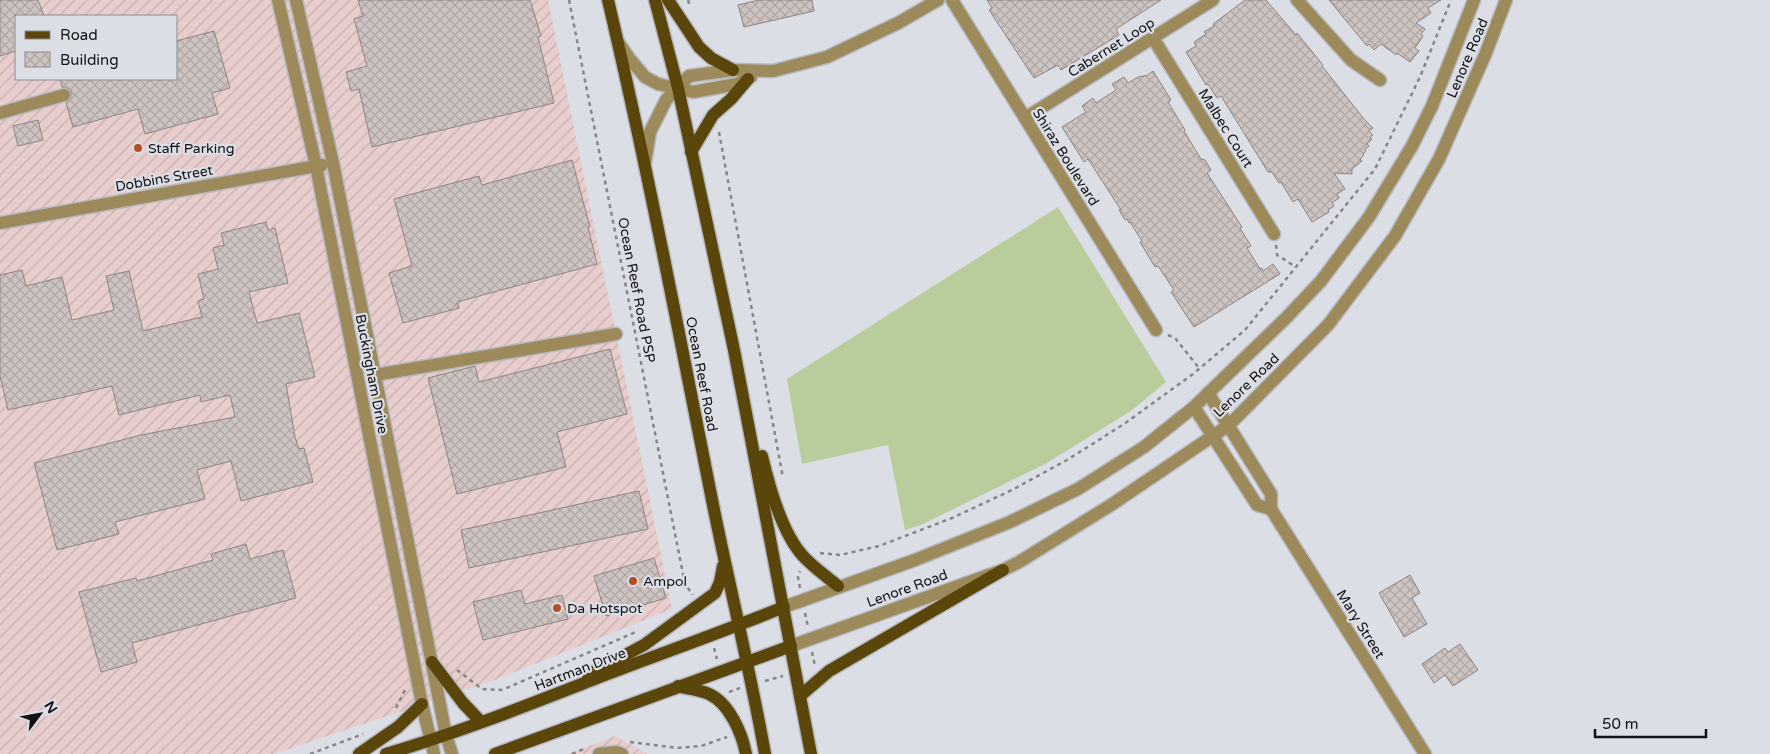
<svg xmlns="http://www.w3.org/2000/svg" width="1770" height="754" viewBox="0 0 1770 754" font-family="'Varela Round',sans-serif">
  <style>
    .industrial { fill: url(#industrial-furrows); fill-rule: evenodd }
    .pitch { fill: #b9cd9c }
    .building { fill: url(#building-cross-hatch); stroke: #8d8481 }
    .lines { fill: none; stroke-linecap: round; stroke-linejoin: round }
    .minor-casing { stroke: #b8b9c0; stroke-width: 15 }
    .major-casing { stroke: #b8b9c0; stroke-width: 15 }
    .path { stroke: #85868c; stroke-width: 2.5; stroke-dasharray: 4 4; stroke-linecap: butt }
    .minor { stroke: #9d8a5b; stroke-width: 12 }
    .major { stroke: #5a460b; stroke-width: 12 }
    .poi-dot { fill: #b44e25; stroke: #dcdee6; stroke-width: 2 }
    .labels { text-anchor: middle; stroke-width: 4.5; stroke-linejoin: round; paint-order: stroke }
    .street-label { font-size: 14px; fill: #121215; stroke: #dcdee6 }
    .poi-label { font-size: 14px; fill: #121215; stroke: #dcdee6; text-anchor: start }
  </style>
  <defs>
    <pattern id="industrial-furrows" width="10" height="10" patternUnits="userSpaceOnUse" patternTransform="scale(1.25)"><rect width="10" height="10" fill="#e8cdcd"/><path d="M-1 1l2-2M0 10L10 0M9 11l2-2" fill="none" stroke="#c6afaf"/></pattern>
    <pattern id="building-cross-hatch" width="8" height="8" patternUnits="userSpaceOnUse" patternTransform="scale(1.25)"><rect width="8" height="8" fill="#cdc3c0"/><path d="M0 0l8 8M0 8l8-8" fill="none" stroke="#afa6a4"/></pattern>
  </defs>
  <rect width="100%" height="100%" fill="#dcdee6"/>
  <g class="industrial">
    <path d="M0,0H548L672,609L495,680L274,754H0ZM16,16H176V79H16Z"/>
    <path d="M615,736L648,754H569Z"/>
  </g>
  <path class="pitch" d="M1058,207L1166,382L1131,411L1045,464L923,524L905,530L888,445L802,464L787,379Z"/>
  <g class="building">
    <path d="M0,0H38L44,16H16V51L0,56Z"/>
    <path d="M358,0H530L541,36L538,37L554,103L372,147L359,89L351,91L346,72L367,66L354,19L363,16Z"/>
    <path d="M759,0H812L814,11L744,27L738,5Z"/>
    <path d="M987,0H1161L1116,29L1119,35L1061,70L1058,65L1034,78L989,10L992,8Z"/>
    <path d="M1245,0H1266L1296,35L1297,33L1323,65L1322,66L1364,119L1373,128L1369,131L1373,135L1370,137L1372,139L1367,144L1369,146L1365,149L1366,151L1363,154L1364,155L1360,159L1362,161L1352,169V174L1334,173L1345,189L1337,194L1339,198L1332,203L1334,206L1328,210L1329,212L1312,222L1298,199L1293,202L1281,182L1279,183L1272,172H1268L1221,96L1217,98L1208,84L1206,85L1186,52L1196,46L1194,42L1206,34L1204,32L1214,26L1213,24Z"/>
    <path d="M1329,0H1441L1428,8L1431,13L1416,23L1425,29L1421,34L1423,36L1415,48L1419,51L1410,62L1397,53L1396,55L1381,44L1374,50L1369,44L1367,46Z"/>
    <path d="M214,31L230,88L212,93L218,114L145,134L138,109L73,127L66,103L70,100L72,93L69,89L62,87L60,79H176V41Z"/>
    <path d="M1153,71L1171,100L1168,102L1185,130L1184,131L1201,159L1205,160L1211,170L1207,173L1242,227L1240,228L1251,246L1247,248L1260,269L1262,268L1263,271L1273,264L1280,274L1194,327L1171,292L1174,290L1158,266L1155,267L1140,242L1142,241L1130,222L1129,223L1127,219L1125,220L1119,210H1121L1088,159L1084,162L1062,127L1086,112L1082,106L1093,98L1096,103L1116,90L1112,84L1124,77L1128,83L1140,76L1141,77L1145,75L1146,76Z"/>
    <path d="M38,120L43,140L18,146L13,126Z"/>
    <path d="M572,160L590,227H588L597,264L457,302L459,308L403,323L389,273L412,266L394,199L479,176L482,185Z"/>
    <path d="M266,222L268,230L275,228L288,283L249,292L257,323L299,313L315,377L286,384L295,437L299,449L304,448L313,482L241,501L231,461L197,470L205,499L115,522L119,534L57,550L34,463L141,435L235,417L230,395L201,402L200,395L119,415L112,386L8,410L0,376V275L22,270L26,286L62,277L72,320L114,310L106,276L129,271L143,331L202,317L198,301L204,299L198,274L218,269L213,248L224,245L221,233Z"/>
    <path d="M610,349L627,414L557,432L566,467L457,494L428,378L475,366L479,382Z"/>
    <path d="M639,491L648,529L469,568L461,530Z"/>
    <path d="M246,544L250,559L283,550L296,598L132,643L137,662L101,672L79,592L136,578L137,581L213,560L211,554Z"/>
    <path d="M654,558L666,598L606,616L594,576Z"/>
    <path d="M1410,575L1420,593L1412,598L1427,624L1404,637L1379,593Z"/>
    <path d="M521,590L525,604L562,595L568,619L483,640L473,602Z"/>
    <path d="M1460,644L1478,670L1453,686L1445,675L1434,683L1422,664L1445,648L1448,652Z"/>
  </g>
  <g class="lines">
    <g class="minor-casing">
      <g id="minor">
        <path d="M278,0L316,166L422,704L434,754"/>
        <path d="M296,0L333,163L446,735L452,754"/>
        <path d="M952,0L1156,330"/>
        <path d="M1297,0L1351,60L1380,80"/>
        <path d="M1153,38L1274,234"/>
        <path d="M618,42L629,58L645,77L658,84L693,92L737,84L751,77"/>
        <path d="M0,113L64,95"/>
        <path d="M1025,118L1213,0"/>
        <path d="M645,163L650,132L666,100L689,76L733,70L773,71L827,57L898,23L938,0"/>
        <path d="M0,223L322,165"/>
        <path d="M375,375L616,334"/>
        <path d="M1208,393L1271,494V509L1425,754"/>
        <path d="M1194,407L1257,505L1271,509"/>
        <path d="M784,607L915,560L1010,522L1078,489L1144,447L1194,407L1287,317L1321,281L1369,217L1412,146L1432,106L1474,0"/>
        <path d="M791,646L1003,570L1019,562L1111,505L1229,425L1328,325L1395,236L1439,159L1485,55L1506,0"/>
        <path d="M599,754L616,752L622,754"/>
      </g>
    </g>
    <g class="major-casing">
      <g id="major">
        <path d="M608,0C647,166 679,333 712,500C729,585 750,669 765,754"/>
        <path d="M655,0L678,88L734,350L811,754"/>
        <path d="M668,0L699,47L711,58L733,70"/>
        <path d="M691,152L713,115L731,99L748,79"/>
        <path d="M762,456C769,486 782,533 803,556C813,567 826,576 838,586"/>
        <path d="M432,662L463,703L481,722"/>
        <path d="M588,675L644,645L715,593L720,582L723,566"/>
        <path d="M678,686C688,689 700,690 709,694C729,703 742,733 746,754"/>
        <path d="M800,696L829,671L1003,570"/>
        <path d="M359,754L398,727L422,704"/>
        <path d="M386,754C461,732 533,703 605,675C665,652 725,631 784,607"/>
        <path d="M495,754L791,646"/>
      </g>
    </g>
    <g class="path">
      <path d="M569,0L685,584L693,595"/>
      <path d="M688,0L690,7"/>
      <path d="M719,132L783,478"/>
      <path d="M1276,245L1277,255L1296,267"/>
      <path d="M1168,335L1175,338L1199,368"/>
      <path d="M820,553L840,555L879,546L952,518L1012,490L1067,460L1124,424L1193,374L1245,330L1375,169L1420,77L1451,0"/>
      <path d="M800,588L798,577L800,571"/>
      <path d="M805,613L808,627"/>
      <path d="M714,648L717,659"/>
      <path d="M812,652L815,666"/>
      <path d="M457,670L482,689L502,690L638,631"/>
      <path d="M765,681L783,676"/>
      <path d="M729,692L740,688"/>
      <path d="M396,708L405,690"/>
      <path d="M630,742L677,748L701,746L727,737"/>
      <path d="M310,754L363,734"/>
      <path d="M572,754L586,748"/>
    </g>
    <use href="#minor" class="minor"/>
    <use href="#major" class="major"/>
  </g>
  <g class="poi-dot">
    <circle cx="138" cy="148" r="5"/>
    <circle cx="633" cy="581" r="5"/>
    <circle cx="557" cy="608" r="5"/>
  </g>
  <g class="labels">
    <g class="street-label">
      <text transform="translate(1111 47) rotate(-32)" y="5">Cabernet Loop</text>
      <text transform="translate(1467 58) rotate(-67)" y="5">Lenore Road</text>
      <text transform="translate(1226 128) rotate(58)" y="5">Malbec Court</text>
      <text transform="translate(1066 157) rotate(58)" y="5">Shiraz Boulevard</text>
      <text transform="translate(164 178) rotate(-10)" y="5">Dobbins Street</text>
      <text transform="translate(637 290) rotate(79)" y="5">Ocean Reef Road PSP</text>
      <text transform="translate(372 374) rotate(79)" y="5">Buckingham Drive</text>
      <text transform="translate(702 374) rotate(79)" y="5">Ocean Reef Road</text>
      <text transform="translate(1246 385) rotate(-44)" y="5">Lenore Road</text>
      <text transform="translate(907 588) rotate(-20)" y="5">Lenore Road</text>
      <text transform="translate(1361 624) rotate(58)" y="5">Mary Street</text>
      <text transform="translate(580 669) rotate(-21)" y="5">Hartman Drive</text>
    </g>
    <g class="poi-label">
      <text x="148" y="153">Staff Parking</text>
      <text x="643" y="586">Ampol</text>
      <text x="567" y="613">Da Hotspot</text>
    </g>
  </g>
  <rect x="15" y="15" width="162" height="65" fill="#dcdee6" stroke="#8b8c92"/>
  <rect x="25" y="31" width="25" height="8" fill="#5a460b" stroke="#8b8c92"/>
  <text x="60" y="40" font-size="15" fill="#121215">Road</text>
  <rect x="25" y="52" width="25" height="15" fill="url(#building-cross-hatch)" stroke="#8b8c92"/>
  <text x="60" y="65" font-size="15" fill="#121215">Building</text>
  <g transform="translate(40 714) rotate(58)" stroke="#dcdee6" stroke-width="4" paint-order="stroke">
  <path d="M0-4L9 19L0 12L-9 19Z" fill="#121215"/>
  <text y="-8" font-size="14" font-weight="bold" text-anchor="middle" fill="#121215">N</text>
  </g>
  <path d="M1595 729v8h111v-8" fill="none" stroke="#121215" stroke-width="2.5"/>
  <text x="1602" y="729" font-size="15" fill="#121215" stroke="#dcdee6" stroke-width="4" paint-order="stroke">50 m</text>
</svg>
